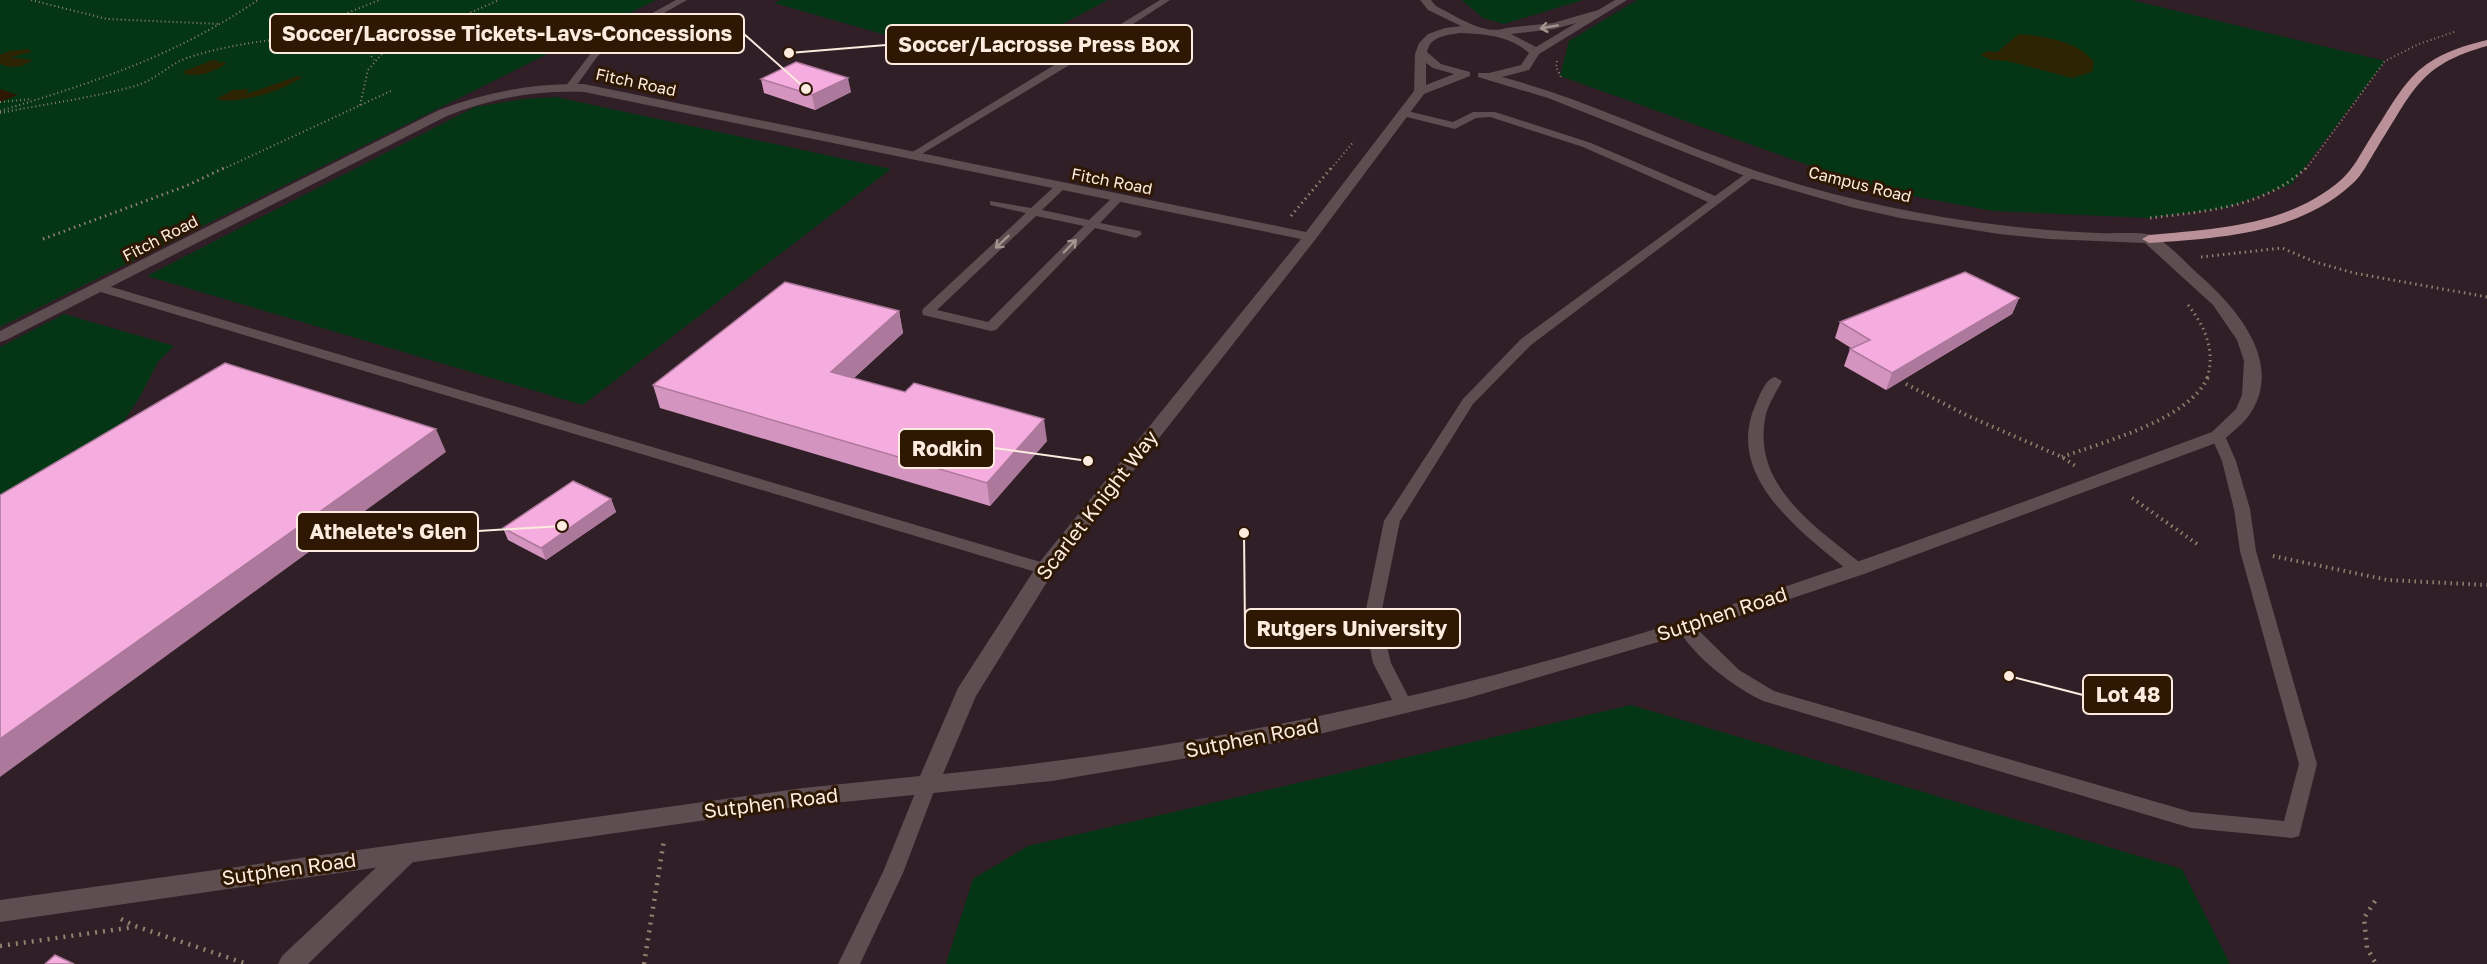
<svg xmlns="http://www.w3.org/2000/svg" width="2487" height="964" viewBox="0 0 2487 964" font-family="'Golos Text',sans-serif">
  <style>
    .education { fill: #301f26 }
    .green { fill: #043616 }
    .sand { fill: #2c2403 }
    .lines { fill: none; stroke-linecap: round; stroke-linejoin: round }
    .path-far3 { stroke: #948070; stroke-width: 2; stroke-dasharray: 1 3; stroke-linecap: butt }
    .path-far2 { stroke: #948070; stroke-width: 3; stroke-dasharray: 1.5 4; stroke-linecap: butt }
    .path-far1 { stroke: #948070; stroke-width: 4; stroke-dasharray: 1.5 4.5; stroke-linecap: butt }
    .path { stroke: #948070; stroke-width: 4.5; stroke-dasharray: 2 6; stroke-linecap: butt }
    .service { fill: #5e4e51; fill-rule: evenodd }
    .pedestrian { fill: #5e4e51; fill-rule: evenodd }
    .minor { fill: #5e4e51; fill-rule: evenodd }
    .motorway { fill: #ba9198; fill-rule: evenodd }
    .wall { fill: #d394bf }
    .shaded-wall { fill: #ac789b }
    .building { fill: #f5acde; stroke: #ac789b; stroke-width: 1.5 }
    .oneway { stroke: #a59590 }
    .labels { text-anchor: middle; stroke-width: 6; stroke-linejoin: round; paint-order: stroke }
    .far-street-label { font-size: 16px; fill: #fcebde; stroke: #2e1703 }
    .street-label { font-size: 20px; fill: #fcebde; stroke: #2e1703 }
    .leader { fill: none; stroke: #fcebde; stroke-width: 2 }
    .callout-dot { fill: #fcebde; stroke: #2e1703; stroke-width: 2 }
    .callout { fill: #2e1703; stroke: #fcebde; stroke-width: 2 }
    .callout-label { font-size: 21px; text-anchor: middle; font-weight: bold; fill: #fcebde }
  </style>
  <rect width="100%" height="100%" fill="#2e1703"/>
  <path class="education" d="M0,0H2487V964H0V103L28,93Z"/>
  <g class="green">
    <path d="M0,0H656L0,327V102L18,95L0,89Z"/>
    <path d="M781,0H1108L987,64L774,3Z"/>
    <path d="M1462,0H1583L1504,24L1483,18Z"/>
    <path d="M1637,0H2131L2385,61L2292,184L2225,208L2149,218L1993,211L1875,189L1560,76L1569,41Z"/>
    <path d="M556,97L891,169L583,405L147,276L475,107L524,99Z"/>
    <path d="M64,314L174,346L158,362L138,400L116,432L0,501V347Z"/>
    <path d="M1631,705L2182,869L2230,964H946L973,879L1028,846Z"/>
  </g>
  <g class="sand">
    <path d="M2019,34C2044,36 2078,41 2094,62L2092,72L2072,78L2008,61L1991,60L1981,55L1987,51L1997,52Z"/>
    <path d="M28,49L32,52L10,57L32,60C23,68 11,69 0,64V55L9,51Z"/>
    <path d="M213,60L220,61L217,63L226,62V64C213,72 195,80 182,72Z"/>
    <path d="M298,76L302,77C286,90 235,106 216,99L233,90L249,89L246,94Z"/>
  </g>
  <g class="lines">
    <g class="path-far3">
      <path d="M31,0L107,19L220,24"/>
      <path d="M285,39C315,23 348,14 379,0"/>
      <path d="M1557,61L1556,67L1562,79"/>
      <path d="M0,102L32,99"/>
      <path d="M360,105L368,70L387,48L414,33L445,24L499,0"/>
      <path d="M0,111C95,82 175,56 258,0"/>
      <path d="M0,113C45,104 91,98 135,86C154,81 168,65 187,58C223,45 352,19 374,60"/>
      <path d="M223,169L393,90"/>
      <path d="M1331,169L1354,141"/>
      <path d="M2306,169L2385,61L2419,44L2457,31"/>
    </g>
    <g class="path-far2">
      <path d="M1291,216L1332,167"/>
      <path d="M2150,218C2206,211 2264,208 2307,167"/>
      <path d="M43,239L186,186L226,167"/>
      <path d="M2201,257L2282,248L2315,262L2354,273L2487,297"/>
      <path d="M2188,305C2205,326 2216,352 2207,378"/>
    </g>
    <g class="path-far1">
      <path d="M1906,384L1968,416L2062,457L2077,467"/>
      <path d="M2062,457C2103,442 2189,420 2208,377"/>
      <path d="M2132,498L2200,546"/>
      <path d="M2273,556L2388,580L2487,585"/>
    </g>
    <g class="path">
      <path d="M2375,901L2364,918L2367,948L2376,964"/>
      <path d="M121,919L135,926L247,964"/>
      <path d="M0,946L134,927"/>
      <path d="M644,964L664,840"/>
    </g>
    <g class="service">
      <path d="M676,0H687L611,43L597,57L574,89H566L565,87L591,53L605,39Z"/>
      <path d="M1160,0H1170L1081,58L915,158L911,159L906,156Z"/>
      <path d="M1403,110L1453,122L1473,112H1495L1591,143L1715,196L1748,172H1756L1758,174L1531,345L1473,404L1400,521L1380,619L1391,663L1413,706L1410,711L1404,713L1398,711L1373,663L1364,619L1384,521L1463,399L1521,339L1708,202L1583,147L1490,117L1476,118L1455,129L1399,115V111Z"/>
      <path d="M1060,184L1066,187L1042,210L1089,220L1113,197L1117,196L1123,199L1100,223L1140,231L1142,234L1136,238L1095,228L996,330L991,331L923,315L922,312L923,309L1026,213L990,205V201L1031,208L1056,185ZM1036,216L1084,226L988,322L937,310Z"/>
      <path d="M98,283L1051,565L1053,569L1051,573H1039L94,290L92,287Z"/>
      <path d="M1775,377L1782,381C1776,393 1767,406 1765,419C1753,487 1817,528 1863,565L1865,569L1863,573H1851C1804,534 1724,478 1755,406C1759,397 1765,379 1775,377Z"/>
      <path d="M2218,432L2225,436L2236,461L2250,509L2256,551L2317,764L2299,836L2292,838L2191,828L1763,701C1732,686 1694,657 1677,627L1679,623H1691L1739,670L1774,691L2191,812L2284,821L2299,764L2240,551L2234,509L2222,461L2211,436Z"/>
      <path d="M927,778L934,781L936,786L903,873L860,964H838L883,872L918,786L920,781Z"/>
    </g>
    <path class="pedestrian" d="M407,843L415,846L419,853L415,860L308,964H278L282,956L399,846Z"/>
    <path class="minor" d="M1420,0H1431L1436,6C1456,16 1484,36 1506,28L1553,23L1598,10L1615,0H1627L1539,54L1529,70L1502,77C1579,97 1651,132 1726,160C1814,193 1907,214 2000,225C2032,229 2065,232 2098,233C2111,234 2144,231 2154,236C2168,243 2185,262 2197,273C2233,304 2282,358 2253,409C2246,422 2234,430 2224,440L1864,574L1692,632L1468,698L1299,739L1052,781L803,806L0,922V900L803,788L920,776L958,688L1038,564L1301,239L584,92C536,90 492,98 447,116L6,340L0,342V331L439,110C486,92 533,83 584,84L1306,232L1414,91L1415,54L1419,43L1428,34L1445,28L1461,26L1428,10ZM1576,23L1536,47L1511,34L1554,29ZM1461,33C1485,34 1510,36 1529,53L1521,65L1489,73H1478V77L1548,98L1750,178L1851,207L1900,218L1999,234L2049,239L2145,243L2213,305L2237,340L2244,361L2242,395L2236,409L2212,432C2036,497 1860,564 1681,621C1441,697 1194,749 943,774L976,696L1052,574L1315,240L1424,94L1470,76V72L1441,64L1427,52C1430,36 1447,35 1461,33ZM1426,63L1433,68L1454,74L1426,85Z"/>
    <path class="motorway" d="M2487,40V46C2418,65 2413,92 2377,148C2369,160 2363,175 2351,185C2297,234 2218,238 2149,243L2142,239L2149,235C2216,229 2289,226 2342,179C2353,169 2360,155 2368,142C2407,82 2412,58 2487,40Z"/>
  </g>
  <g class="wall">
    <path d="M761,79L851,92L815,110L764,93Z"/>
    <path d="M2019,298L2012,314L1886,390L1844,366L1850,349L1851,348L1835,338L1840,322Z"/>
    <path d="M899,311L903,333L854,378L1047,441L990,506L660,408L653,385Z"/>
    <path d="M611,499L616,512L546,560L508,540L503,528Z"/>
  </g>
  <g class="shaded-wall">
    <path d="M848,78L851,92L815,110L812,95Z"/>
    <path d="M2019,298L2012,314L1886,390L1892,373Z"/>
    <path d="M899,311L903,333L836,394L831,372Z"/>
    <path d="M1044,419L1047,441L990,506L987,483Z"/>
    <path d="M436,429L446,452L0,777V739Z"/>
    <path d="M611,499L616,512L546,560L541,548Z"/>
  </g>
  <g class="building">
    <path d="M796,62L848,78L812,95L761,79Z"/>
    <path d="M1965,272L2019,298L1892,373L1850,349L1870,340L1840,322Z"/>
    <path d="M785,282L899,311L831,372L905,392L914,383L1044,419L987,483L653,385Z"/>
    <path d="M225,363L436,429L0,739V495Z"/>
    <path d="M573,481L611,499L541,548L503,528Z"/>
    <path d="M55,955L74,964H45Z"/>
  </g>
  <defs><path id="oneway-shaft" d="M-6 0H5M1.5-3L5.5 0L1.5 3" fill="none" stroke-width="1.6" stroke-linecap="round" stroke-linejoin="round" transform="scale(1.5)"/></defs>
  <g class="oneway">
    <use href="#oneway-shaft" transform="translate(1549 27) rotate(170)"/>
    <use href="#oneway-shaft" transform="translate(1002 242) rotate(137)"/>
    <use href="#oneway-shaft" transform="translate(1070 246) rotate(-46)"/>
  </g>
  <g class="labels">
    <g class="far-street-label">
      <text transform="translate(636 82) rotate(12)" y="6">Fitch Road</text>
      <text transform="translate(1112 181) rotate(11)" y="6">Fitch Road</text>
      <text transform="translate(1860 184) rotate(14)" y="6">Campus Road</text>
      <text transform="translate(160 238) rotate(-27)" y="6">Fitch Road</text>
    </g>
    <g class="street-label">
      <text transform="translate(1097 505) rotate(-52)" y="7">Scarlet Knight Way</text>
      <text transform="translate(1722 614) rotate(-18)" y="7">Sutphen Road</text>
      <text transform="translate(1252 738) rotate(-11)" y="7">Sutphen Road</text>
      <text transform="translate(771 803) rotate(-7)" y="7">Sutphen Road</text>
      <text transform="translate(289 869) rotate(-8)" y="7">Sutphen Road</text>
    </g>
  </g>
  <path class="leader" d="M806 89L744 34M789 53L886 45M1088 461L994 448M562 526L478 531M1244 533L1245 629M2009 676L2083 695"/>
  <g class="callout-dot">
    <circle cx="806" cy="89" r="6"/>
    <circle cx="789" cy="53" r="6"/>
    <circle cx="1088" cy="461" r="6"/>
    <circle cx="562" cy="526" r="6"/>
    <circle cx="1244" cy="533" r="6"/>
    <circle cx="2009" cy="676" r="6"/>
  </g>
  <g class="callout">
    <rect x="270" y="14" width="474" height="39" rx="6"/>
    <rect x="886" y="25" width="306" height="39" rx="6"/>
    <rect x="899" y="429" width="95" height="39" rx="6"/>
    <rect x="297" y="512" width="181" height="39" rx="6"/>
    <rect x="1245" y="609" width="215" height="39" rx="6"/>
    <rect x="2083" y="675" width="89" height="39" rx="6"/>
  </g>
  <g class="callout-label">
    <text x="507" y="41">Soccer/Lacrosse Tickets-Lavs-Concessions</text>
    <text x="1039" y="52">Soccer/Lacrosse Press Box</text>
    <text x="947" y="456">Rodkin</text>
    <text x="388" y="539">Athelete's Glen</text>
    <text x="1352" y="636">Rutgers University</text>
    <text x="2128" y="702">Lot 48</text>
  </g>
</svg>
